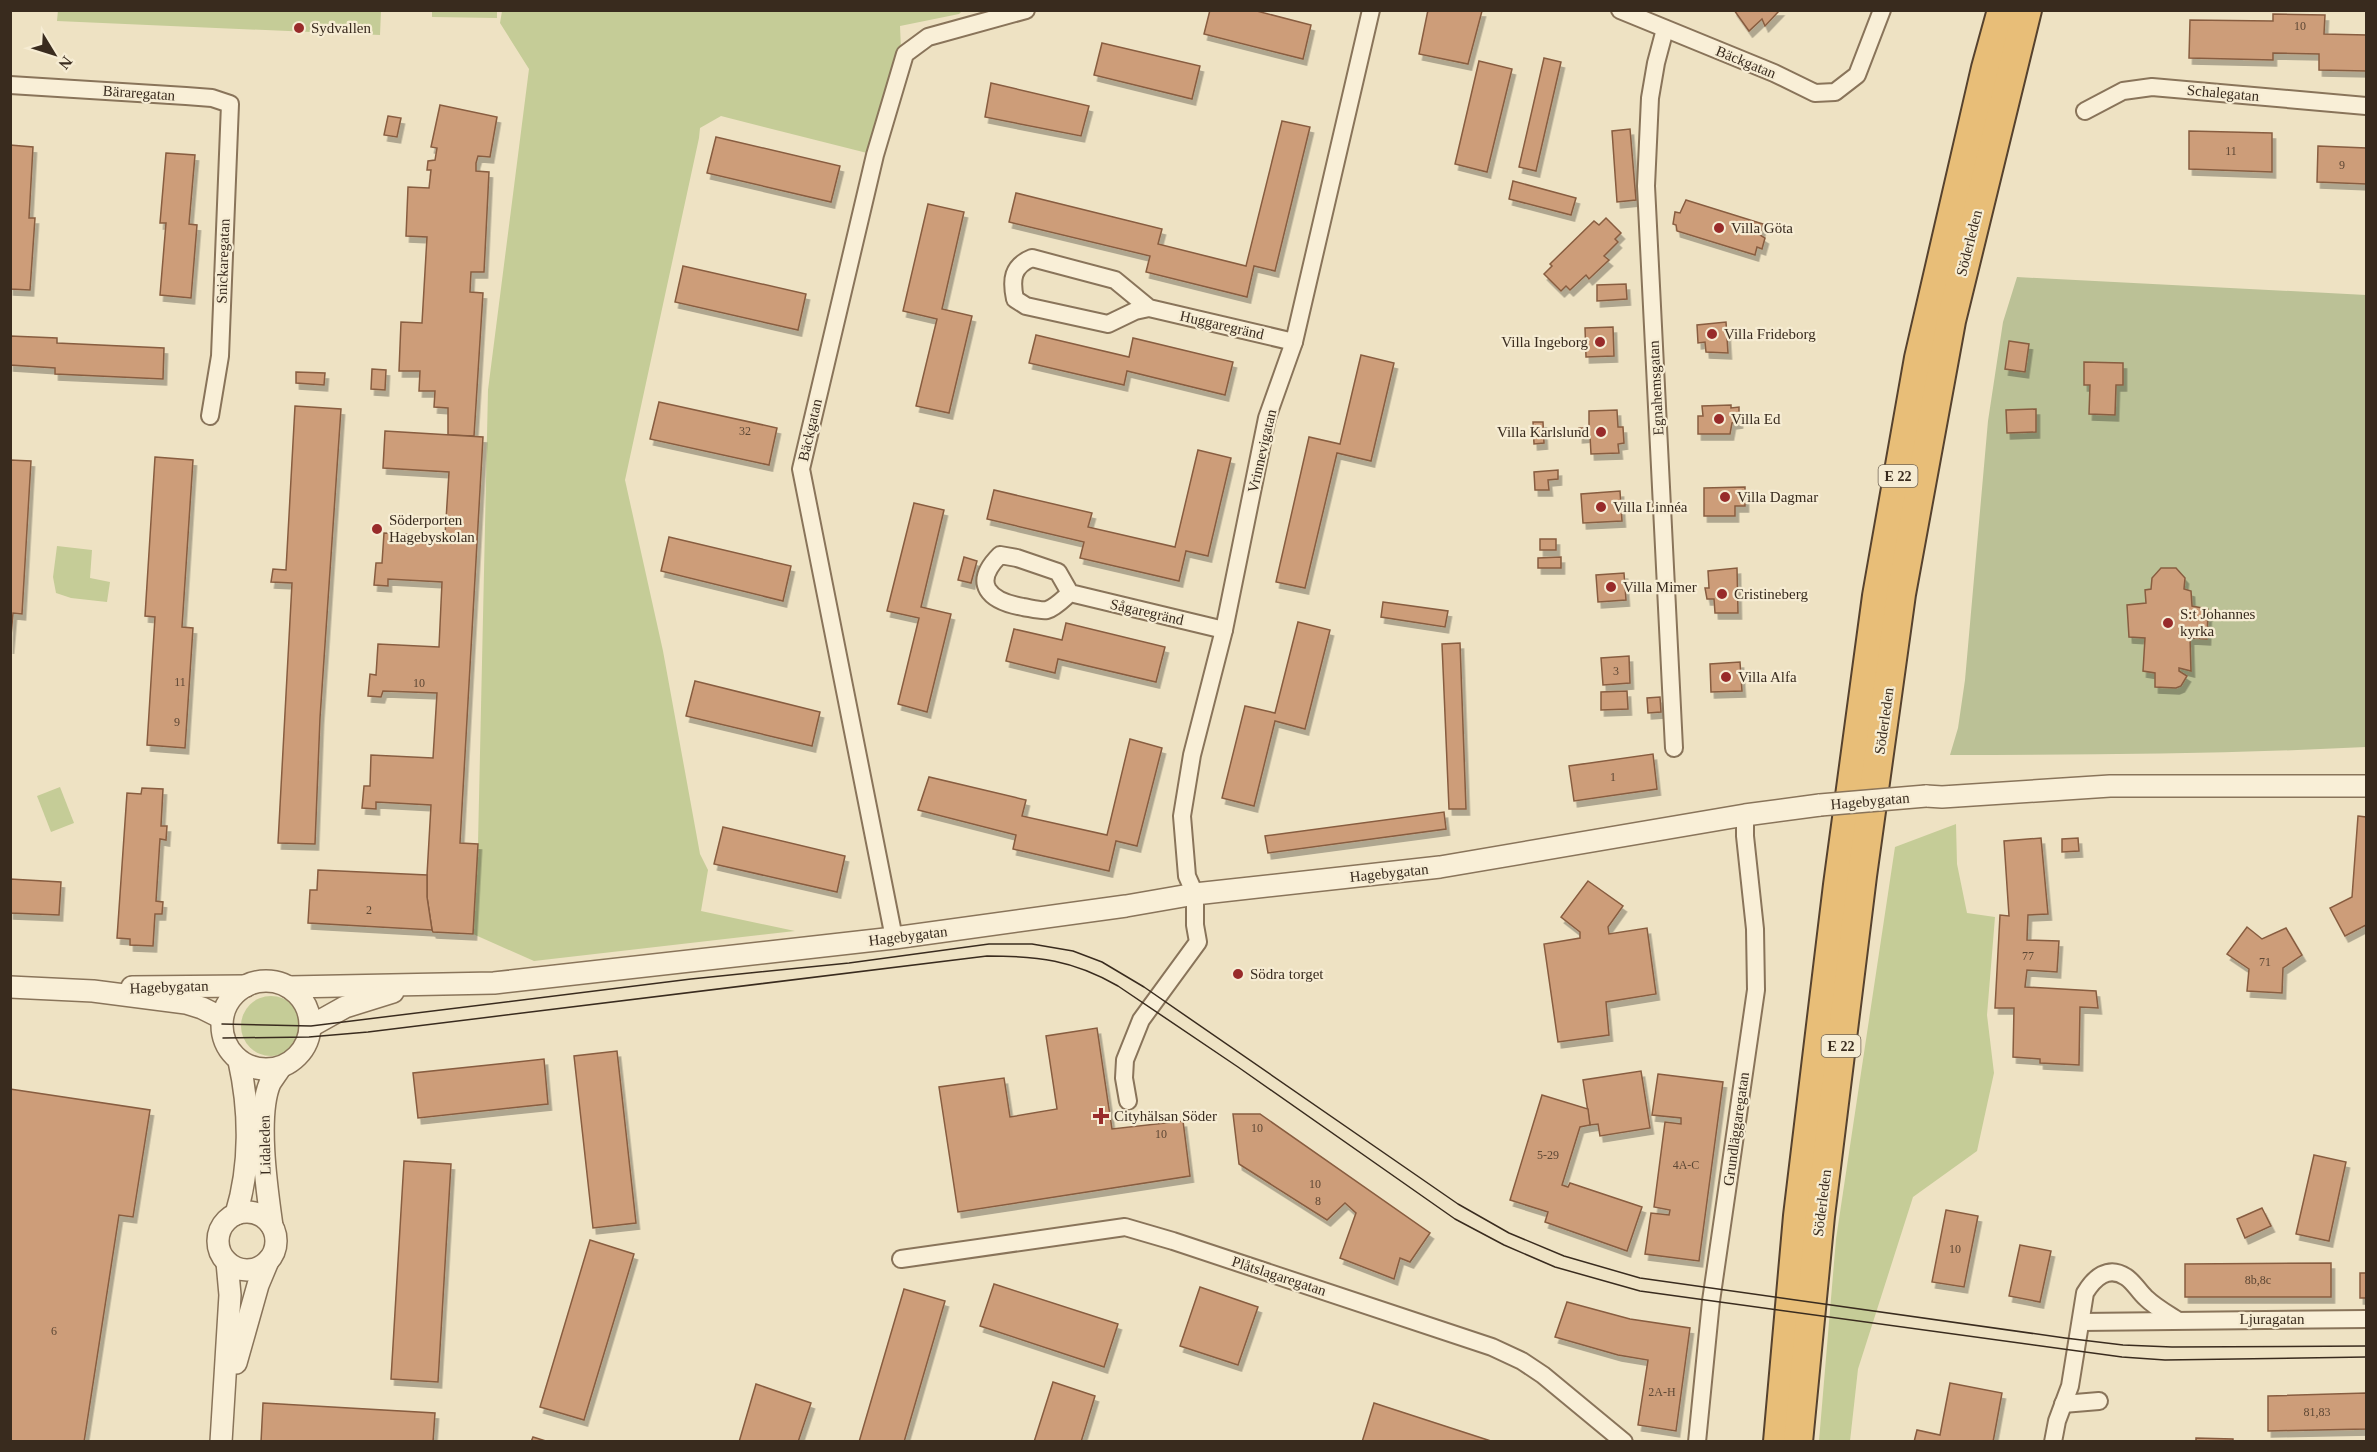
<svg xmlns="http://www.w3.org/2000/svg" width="2377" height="1452" viewBox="0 0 2377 1452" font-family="'Times New Roman',serif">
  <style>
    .green { fill: #c5cc97 }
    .cemetery { fill: #bbc196 }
    .building { fill: #cd9d79; stroke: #885d40; stroke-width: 1.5; filter: url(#shadow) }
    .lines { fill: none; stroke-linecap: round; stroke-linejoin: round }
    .minor-casing { stroke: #89745a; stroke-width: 20 }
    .tertiary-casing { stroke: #89745a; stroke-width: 24 }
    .trunk-casing { stroke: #56422e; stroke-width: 32 }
    .minor { stroke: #f9efd7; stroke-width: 16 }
    .tertiary { stroke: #f9efd7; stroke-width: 21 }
    .trunk { stroke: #e8be78; stroke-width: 28 }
    .tram { stroke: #392b1e; stroke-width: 1.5 }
    .tertiary-bridge-casing { stroke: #89745a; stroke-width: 24; stroke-linecap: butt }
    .tertiary-bridge { stroke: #f9efd7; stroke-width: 21 }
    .poi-dot { fill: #982b2a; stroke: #f6ecd3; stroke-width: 2 }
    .labels { text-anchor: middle; stroke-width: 4.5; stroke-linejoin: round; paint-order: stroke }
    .number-label { font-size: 12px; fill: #5e4835 }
    .shield { fill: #f6ecd3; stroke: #726554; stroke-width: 1.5 }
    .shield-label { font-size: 14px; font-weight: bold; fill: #392b1e }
    .poi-label { font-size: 15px; fill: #392b1e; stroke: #f6ecd3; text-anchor: start }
    .street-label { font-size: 15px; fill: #392b1e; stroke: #f6ecd3 }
  </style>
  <defs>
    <filter id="shadow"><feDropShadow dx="3.5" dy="6" stdDeviation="0" flood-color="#0004"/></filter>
  </defs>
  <rect width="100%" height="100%" fill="#eee2c3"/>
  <g class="green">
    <path d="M58,10H381V11L380,35L57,21Z"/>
    <path d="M432,11H497V18L432,17Z"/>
    <path d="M502,11H962L959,14L900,26L901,49L875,155L721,116L700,128L699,138L625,480L663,651L700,854L708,870L701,911L795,931L534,961L473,934L478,844L488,390L529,69L500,23Z"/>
    <path d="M57,546L92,550L90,578L110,582L107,602L71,598L56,593L53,577Z"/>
    <path d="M60,787L74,823L51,832L37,796Z"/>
    <path d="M1956,824L1957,864L1967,913L1995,917L1987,1015L1994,1073L1977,1151L1913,1197L1858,1369L1850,1441H1819L1836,1239L1895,847Z"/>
    <circle cx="271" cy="1026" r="30"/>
  </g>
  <path class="cemetery" d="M2017,277L2366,295V747C2228,754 2089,755 1950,755L1958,728L1965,680L1988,421L2003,322Z"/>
  <g class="building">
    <path d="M1210,10H1253L1311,25L1303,59L1204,34Z"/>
    <path d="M1428,10L1482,11L1468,64L1419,54Z"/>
    <path d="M1734,10H1780L1765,26L1762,19L1749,31Z"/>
    <path d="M2273,14L2325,15L2324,34L2366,35V71L2319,70V54L2273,53V60L2189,58L2190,20L2273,21Z"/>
    <path d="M1102,43L1200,66L1192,99L1094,75Z"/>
    <path d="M1544,58L1561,62L1536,171L1519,167Z"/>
    <path d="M1479,61L1512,69L1487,172L1455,164Z"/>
    <path d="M991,83L1089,106L1081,136L985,117Z"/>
    <path d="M440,105L497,117L490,157L478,156L476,163V171L489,172L484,272H471L470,292L483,293L474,436L448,435V408L434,407L435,391H419L420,371H399L401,322L422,323L427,237L406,236L408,187L429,188L431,170H427L428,161L435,160L437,148L431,147Z"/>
    <path d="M388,116L401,118L397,137L384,135Z"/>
    <path d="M1282,121L1310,127L1275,271L1254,266L1247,297L1146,272L1150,256L1009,222L1016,193L1162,229L1158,244L1246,266Z"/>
    <path d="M1630,129L1636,200L1617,202L1612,131Z"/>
    <path d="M2189,131L2272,133V172L2189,169Z"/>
    <path d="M716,137L840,166L831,202L707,173Z"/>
    <path d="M10,145L33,147L29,218H35L30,290L10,289Z"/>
    <path d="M2318,146L2366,148V184L2317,182Z"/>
    <path d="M166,153L195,155L189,224L197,225L191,298L160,295L166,223H160Z"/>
    <path d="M1513,181L1576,198L1571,215L1509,199Z"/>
    <path d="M1686,200L1763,224L1760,235L1765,238L1762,249L1757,247L1755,255L1677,231L1676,225L1673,224L1675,212L1680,213Z"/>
    <path d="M928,204L964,212L942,309L972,316L949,413L916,406L937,319L903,311Z"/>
    <path d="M1606,218L1621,233L1615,239L1618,242L1604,256L1609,260L1589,279L1586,275L1570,290L1566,286L1561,291L1544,274L1552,266L1550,264L1594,221L1599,225Z"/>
    <path d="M683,266L806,294L798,330L675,302Z"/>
    <path d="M1626,284L1627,299L1597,301V285Z"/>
    <path d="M1726,322L1728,353L1706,352L1705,342L1698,343L1697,325Z"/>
    <path d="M1613,327L1614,356L1586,357L1585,328Z"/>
    <path d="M1036,335L1129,357L1133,338L1233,362L1225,395L1127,371L1124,385L1029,363Z"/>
    <path d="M10,336L57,338V343L164,348L163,379L55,374V368L10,365Z"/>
    <path d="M2009,341L2029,344L2025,372L2005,369Z"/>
    <path d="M1361,355L1394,363L1371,461L1337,453L1305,588L1276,582L1309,437L1340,444Z"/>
    <path d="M2084,362L2123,363V385H2116L2115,415L2089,414L2090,385H2084Z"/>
    <path d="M372,369L386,370L385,390L371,389Z"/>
    <path d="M296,372L325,373L324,385L296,383Z"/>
    <path d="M659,402L777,428L769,465L650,439Z"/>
    <path d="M1731,405V408L1739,407V422L1732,423L1730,434H1698V416H1703L1702,406Z"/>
    <path d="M295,406L341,409L320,718L315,844L278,843L292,583L271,582L273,569L286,570Z"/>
    <path d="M2036,409V432L2007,433L2006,410Z"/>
    <path d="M1617,410L1618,427H1623L1624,443L1618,444L1619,453L1591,454L1590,436L1579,437V428H1589V411Z"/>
    <path d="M1533,422H1543L1544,443L1534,444Z"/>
    <path d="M385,431L483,437L460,843L478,844L473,934L433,932L432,930L427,897V875L431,805L376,802V809L362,808L364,786H370L371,755L433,758L437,693L383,691L381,697L368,696L370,674L376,675L378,644L439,647L442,582L388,579V586L374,585L376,563H382L384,533L445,536L449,472L383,468Z"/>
    <path d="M1198,450L1231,458L1208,556L1186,551L1179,581L1080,558L1084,542L987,519L994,490L1092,513L1088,527L1175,547Z"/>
    <path d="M155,457L193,460L182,627L193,628L185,748L147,745L155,617L145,616Z"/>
    <path d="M10,460L31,461L22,614L13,613L10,648Z"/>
    <path d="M1558,470V479L1548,480L1549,490H1535L1534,472Z"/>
    <path d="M1745,487V506H1735V516H1704V488Z"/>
    <path d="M1620,491L1622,521L1583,523L1581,494Z"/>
    <path d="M914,503L944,510L921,607L951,614L927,712L898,704L919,618L887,611Z"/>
    <path d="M669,537L791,566L783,601L661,571Z"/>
    <rect x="1540" y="539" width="16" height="11"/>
    <path d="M964,557L977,561L971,583L958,580Z"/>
    <path d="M1561,557V568H1538V558Z"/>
    <path d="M1737,568L1738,613H1715L1714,599H1707L1705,588H1709L1708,571Z"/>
    <path d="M2161,568H2176L2185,578L2184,589L2191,591L2192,606L2208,609L2207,639L2190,638L2191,671L2179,668V671L2187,676L2181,686L2176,688L2155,687V673L2143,671L2145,638L2129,637L2127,605L2146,603L2145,590L2151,589L2152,578Z"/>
    <path d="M1624,573L1626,600L1598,602L1596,575Z"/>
    <path d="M1383,602L1448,611L1445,627L1381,617Z"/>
    <path d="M1298,622L1330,630L1305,729L1275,721L1254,806L1222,798L1245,706L1275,713Z"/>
    <path d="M1066,623L1165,647L1156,682L1058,659L1055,673L1006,661L1014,629L1062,640Z"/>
    <path d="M1460,643L1466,809H1449L1442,644Z"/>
    <path d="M1629,656L1630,683L1603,685L1601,658Z"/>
    <path d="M1740,662L1742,691L1711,692L1710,664Z"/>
    <path d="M695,681L820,712L812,746L686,716Z"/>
    <path d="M1627,691L1628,709L1601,710V692Z"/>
    <path d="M1660,697L1661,712L1648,713L1647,698Z"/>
    <path d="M1130,739L1162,748L1137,846L1116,841L1109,871L1013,849L1016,835L918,810L929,777L1026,800L1022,816L1107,835Z"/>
    <path d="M1653,754L1657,789L1574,801L1569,766Z"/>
    <path d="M142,788L163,789L161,826H167L166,840L160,839L156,901L163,902L162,914H155L153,946L130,945V939L117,938L127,793L141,794Z"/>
    <path d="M1444,812L1446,829L1268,853L1265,836Z"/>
    <path d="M2358,816L2366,817V925L2345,936L2330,908L2352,897Z"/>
    <path d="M723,827L845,856L837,892L714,864Z"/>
    <path d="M2041,838L2048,914L2028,915L2027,940L2059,941L2057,972L2027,970L2025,987L2096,991L2098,1008L2080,1007L2079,1065L2040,1063V1059L2013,1057L2014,1008H1995L2000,915L2009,916L2004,841Z"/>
    <path d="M2078,838L2079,851L2062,852V839Z"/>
    <path d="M318,870L427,875V897L432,930L308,923L310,890H317Z"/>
    <path d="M10,879L61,882L59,915L10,913Z"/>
    <path d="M1588,881L1623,906L1608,927L1609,934L1647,928L1656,994L1606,1002L1609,1035L1558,1042L1544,944L1580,938V932L1561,917Z"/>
    <path d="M2247,927L2262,939L2286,928L2302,955L2283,968L2282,993L2247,991L2249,969L2227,954Z"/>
    <path d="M1097,1028L1112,1129L1183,1121L1190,1176L958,1212L939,1087L1004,1078L1010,1117L1057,1109L1046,1036Z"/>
    <path d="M617,1051L636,1223L593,1228L574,1056Z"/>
    <path d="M544,1059L548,1104L418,1118L413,1073Z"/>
    <path d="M1641,1071L1650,1128L1600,1136L1598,1124L1590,1125L1583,1080Z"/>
    <path d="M1658,1074L1723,1082L1699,1261L1645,1254L1651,1213L1669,1215L1670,1210L1654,1207L1665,1122L1681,1124V1118L1652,1115Z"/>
    <path d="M10,1089L150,1110L133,1217L119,1215L84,1442H10Z"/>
    <path d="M1542,1095L1588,1109L1590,1125L1580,1127L1562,1185L1568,1187L1570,1183L1642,1207L1627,1251L1545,1222L1548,1212L1510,1200Z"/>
    <path d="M1233,1114H1260L1430,1233L1410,1262L1400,1258L1394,1279L1340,1258L1356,1213L1345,1203L1327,1220L1239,1164Z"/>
    <path d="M2314,1155L2346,1162L2329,1241L2296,1234Z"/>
    <path d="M404,1161L451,1164L438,1382L391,1379Z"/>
    <path d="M2262,1208L2271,1226L2245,1238L2237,1219Z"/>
    <path d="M1946,1210L1978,1216L1964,1287L1932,1282Z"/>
    <path d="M590,1240L634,1254L584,1420L540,1407Z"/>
    <path d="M2020,1245L2051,1251L2040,1302L2009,1296Z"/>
    <path d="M2331,1263V1297H2185V1264Z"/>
    <rect x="2360" y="1273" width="6" height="25"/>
    <path d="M994,1284L1118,1324L1104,1367L980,1326Z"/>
    <path d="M1200,1287L1258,1307L1238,1365L1180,1346Z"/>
    <path d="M904,1289L945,1301L904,1442H859Z"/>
    <path d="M1567,1302L1630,1319L1690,1328L1676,1431L1638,1425L1648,1360L1618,1355L1555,1337Z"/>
    <path d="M1053,1382L1095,1396L1081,1442H1034Z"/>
    <path d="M1950,1383L2002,1393L1993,1442H1914L1917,1430L1940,1435Z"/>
    <path d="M756,1384L811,1403L798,1442H739Z"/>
    <path d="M2366,1393V1429L2268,1431V1396Z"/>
    <path d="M263,1403L435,1413L433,1442H261Z"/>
    <path d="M1374,1403L1494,1442H1362Z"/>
    <path d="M533,1437L549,1442H531Z"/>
    <path d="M2196,1438L2233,1439V1442H2196Z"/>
  </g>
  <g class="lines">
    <g class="minor-casing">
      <g id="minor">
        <path d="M1620,10L1774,73L1815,93L1835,92L1857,75L1882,10"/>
        <path d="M1665,29L1656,63L1650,98L1646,186L1674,748"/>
        <path d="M10,85L186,96L212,98L230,104L220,356L210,416"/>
        <path d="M2085,111L2123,91L2152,87L2366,106"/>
        <path d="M1149,308L1115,280L1032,258C1012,266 1011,280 1015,299L1026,306L1108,324L1135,311L1149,308L1294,342"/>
        <path d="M1070,593L1058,572L1017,558L1000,555C971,584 989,601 1023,607C1030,608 1040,611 1047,610C1056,607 1063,599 1070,593L1224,630"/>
        <path d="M894,938L801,469L875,155L905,54L928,37L1026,10"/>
        <path d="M1128,1101L1124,1078L1125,1060L1141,1020L1198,942L1195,925V894L1187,876L1182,816L1192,755L1224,630L1267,418L1294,342L1371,10"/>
        <path d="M901,1259L1125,1227L1173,1241L1492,1347L1522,1361L1543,1375L1624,1442"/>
        <path d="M2081,1322L2366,1319"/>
        <path d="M2063,1404L2099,1401"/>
        <path d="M1697,1442L1711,1301L1756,990L1755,929L1745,836V815"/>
        <path d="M2053,1442L2057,1421L2070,1386L2085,1293C2094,1278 2108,1265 2126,1277C2134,1282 2139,1292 2146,1298C2154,1306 2166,1313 2177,1320"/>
      </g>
    </g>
    <g class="tertiary-casing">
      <g id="tertiary">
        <path d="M1926,796L1942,797L2110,786H2366"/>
        <circle cx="266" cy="1025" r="44"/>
        <path d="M10,987L93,991L186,1003L202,1008L222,1018"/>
        <path d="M132,987L246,986"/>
        <path d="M289,987L494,983L894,938L1126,906L1195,894L1440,867L1745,815L1820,805"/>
        <path d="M311,1026L345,1007L393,992"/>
        <circle cx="247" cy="1241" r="29"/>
        <path d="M236,1214C251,1165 250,1110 239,1061"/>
        <path d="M272,1226C267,1190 256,1116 270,1083C273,1078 277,1073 280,1068"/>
        <path d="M236,1363L258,1285L268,1261"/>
        <path d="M221,1442L230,1295L227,1262"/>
      </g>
    </g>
    <g class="trunk-casing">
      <g id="trunk">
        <path d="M1778,1442L1798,1216L1838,885L1877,596L1919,358L1986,68L2002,10"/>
        <path d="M1798,1442L1820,1216L1862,876L1901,594L1951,321L2027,10"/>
      </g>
    </g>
    <use href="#minor" class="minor"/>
    <use href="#tertiary" class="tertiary"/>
    <use href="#trunk" class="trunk"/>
    <g class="tram">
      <path d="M222,1024L311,1026L691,979L849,963L989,944H1032L1073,951L1102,962L1144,987L1458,1204L1509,1233L1564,1256L1640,1278L2065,1338L2123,1345L2172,1347L2366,1346"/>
      <path d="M223,1038L309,1037L368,1032L987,956C1038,956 1073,960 1118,986L1238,1067L1455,1219L1504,1245L1555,1267L1640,1291L2122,1357L2165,1360L2366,1357"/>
    </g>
    <g class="tertiary-bridge-casing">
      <path id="tertiary-bridge" d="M1820,805L1926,796"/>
    </g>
    <use href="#tertiary-bridge" class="tertiary-bridge"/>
  </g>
  <g class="poi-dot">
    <circle cx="299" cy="28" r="6"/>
    <circle cx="1719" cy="228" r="6"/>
    <circle cx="1712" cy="334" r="6"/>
    <circle cx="1600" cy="342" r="6"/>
    <circle cx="1719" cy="419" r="6"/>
    <circle cx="1601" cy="432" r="6"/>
    <circle cx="1725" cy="497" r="6"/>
    <circle cx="1601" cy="507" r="6"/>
    <circle cx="377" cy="529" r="6"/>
    <circle cx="1611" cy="587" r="6"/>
    <circle cx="1722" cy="594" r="6"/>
    <circle cx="2168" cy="623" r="6"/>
    <circle cx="1726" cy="677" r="6"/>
    <circle cx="1238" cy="974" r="6"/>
    <path d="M1098 1107h6v6h6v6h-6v6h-6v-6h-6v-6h6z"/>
  </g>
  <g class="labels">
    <g class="number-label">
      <text x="2300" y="30">10</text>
      <text x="2231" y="155">11</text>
      <text x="2342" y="169">9</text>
      <text x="745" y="435">32</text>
      <text x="1616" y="675">3</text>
      <text x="180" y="686">11</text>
      <text x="419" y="687">10</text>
      <text x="177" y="726">9</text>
      <text x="1613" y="781">1</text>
      <text x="369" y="914">2</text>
      <text x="2028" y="960">77</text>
      <text x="2265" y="966">71</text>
      <text x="1257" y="1132">10</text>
      <text x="1161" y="1138">10</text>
      <text x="1548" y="1159">5-29</text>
      <text x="1686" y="1169">4A-C</text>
      <text x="1315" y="1188">10</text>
      <text x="1318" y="1205">8</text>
      <text x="1955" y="1253">10</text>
      <text x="2258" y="1284">8b,8c</text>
      <text x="54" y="1335">6</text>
      <text x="1662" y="1396">2A-H</text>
      <text x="2317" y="1416">81,83</text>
    </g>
    <g class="shield">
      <rect x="1878.5" y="465" width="39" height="22" rx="4.5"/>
      <rect x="1821.5" y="1035" width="39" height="22" rx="4.5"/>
    </g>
    <g class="shield-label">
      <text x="1898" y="481">E 22</text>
      <text x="1841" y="1051">E 22</text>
    </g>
    <g class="poi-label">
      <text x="311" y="33">Sydvallen</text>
      <text x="1731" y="233">Villa Göta</text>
      <text x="1724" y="339">Villa Frideborg</text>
      <text x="1588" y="347" text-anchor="end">Villa Ingeborg</text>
      <text x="1731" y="424">Villa Ed</text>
      <text x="1589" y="437" text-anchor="end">Villa Karlslund</text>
      <text x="1737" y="502">Villa Dagmar</text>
      <text x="1613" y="512">Villa Linnéa</text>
      <text x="389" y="525">Söderporten<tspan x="389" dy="17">Hagebyskolan</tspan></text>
      <text x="1623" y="592">Villa Mimer</text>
      <text x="1734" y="599">Cristineberg</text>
      <text x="2180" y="619">S:t Johannes<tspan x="2180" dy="17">kyrka</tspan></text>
      <text x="1738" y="682">Villa Alfa</text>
      <text x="1250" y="979">Södra torget</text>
      <text x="1114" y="1121">Cityhälsan Söder</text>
    </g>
    <g class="street-label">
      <text transform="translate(1746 62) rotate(22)" y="5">Bäckgatan</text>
      <text transform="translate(139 93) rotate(4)" y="5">Bäraregatan</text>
      <text transform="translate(2223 93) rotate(5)" y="5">Schalegatan</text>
      <text transform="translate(1969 243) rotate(-76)" y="5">Söderleden</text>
      <text transform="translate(223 261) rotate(-88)" y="5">Snickaregatan</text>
      <text transform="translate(1222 325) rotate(13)" y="5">Huggaregränd</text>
      <text transform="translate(1656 388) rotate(-93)" y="5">Egnahemsgatan</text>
      <text transform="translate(810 430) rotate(-77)" y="5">Bäckgatan</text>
      <text transform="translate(1262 451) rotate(-77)" y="5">Vrinnevigatan</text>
      <text transform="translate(1147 612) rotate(13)" y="5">Sågaregränd</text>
      <text transform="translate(1884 721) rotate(-82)" y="5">Söderleden</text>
      <text transform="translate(1870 801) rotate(-5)" y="5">Hagebygatan</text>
      <text transform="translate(1389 873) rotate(-6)" y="5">Hagebygatan</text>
      <text transform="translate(908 936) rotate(-7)" y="5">Hagebygatan</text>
      <text transform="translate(169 987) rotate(-2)" y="5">Hagebygatan</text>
      <text transform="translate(1736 1129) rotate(-82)" y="5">Grundläggaregatan</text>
      <text transform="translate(265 1145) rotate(-91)" y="5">Lidaleden</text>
      <text transform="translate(1822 1203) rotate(-83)" y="5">Söderleden</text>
      <text transform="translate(1279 1276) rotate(18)" y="5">Plåtslagaregatan</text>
      <text x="2272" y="1324">Ljuragatan</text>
    </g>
  </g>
  <rect width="2377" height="1452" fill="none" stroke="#392b1e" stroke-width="24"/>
  <g transform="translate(54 54) rotate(128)" stroke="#f6ecd3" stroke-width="4.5" paint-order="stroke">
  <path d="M0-4.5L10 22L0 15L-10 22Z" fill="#392b1e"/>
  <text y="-9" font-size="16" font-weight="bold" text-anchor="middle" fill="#392b1e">N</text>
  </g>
</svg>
